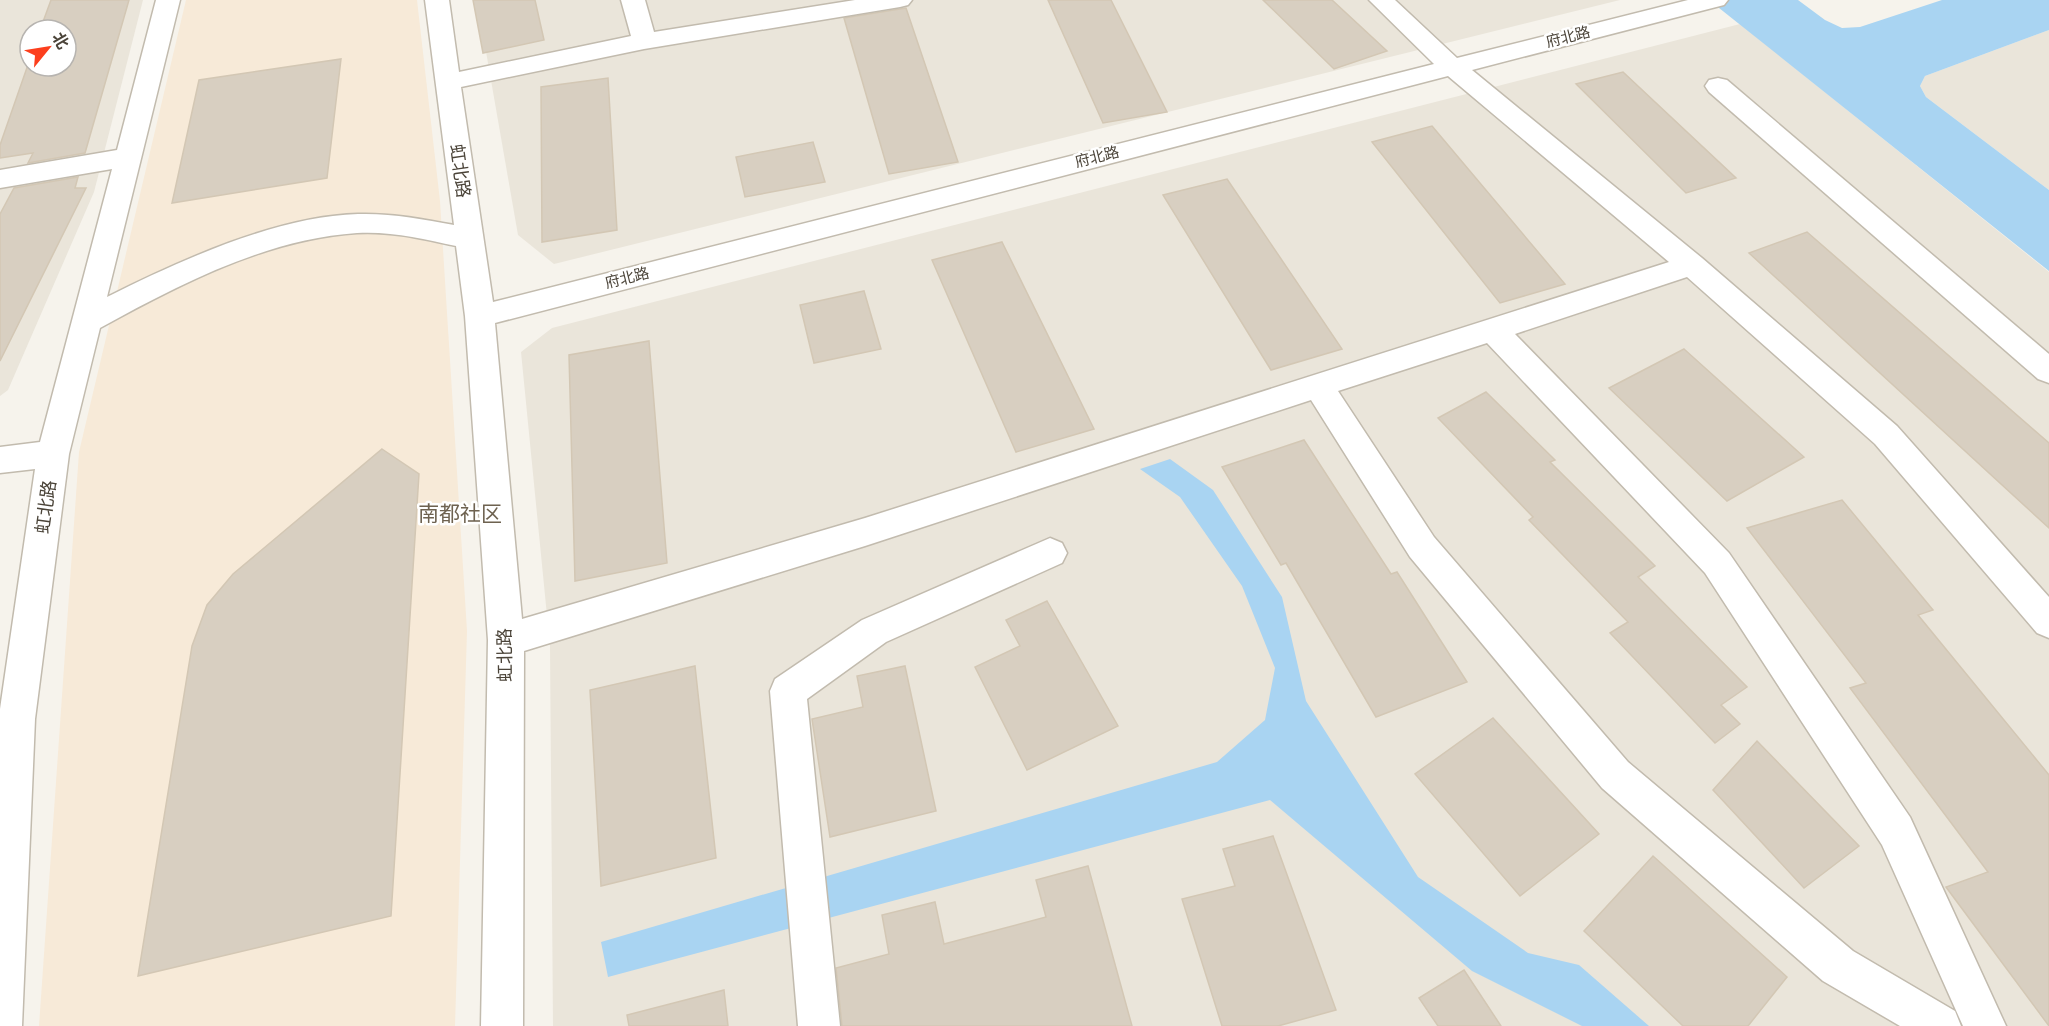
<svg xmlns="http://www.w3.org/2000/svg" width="2049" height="1026" viewBox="0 0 2049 1026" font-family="'DM Sans','Noto Sans SC',sans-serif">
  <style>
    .residential { fill: #eae5da; fill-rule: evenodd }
    .commercial { fill: #f7ead8 }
    .water { fill: #a9d4f2 }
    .building { fill: #d8cfc1; stroke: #d3c7b4; stroke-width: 1.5 }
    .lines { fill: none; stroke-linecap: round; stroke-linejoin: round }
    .minor-casing { stroke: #c2bbae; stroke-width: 3 }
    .minor { fill: #fff; fill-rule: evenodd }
    .labels { text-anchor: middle; stroke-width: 5; stroke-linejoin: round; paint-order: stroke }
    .far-street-label { font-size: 15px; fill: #4b4439; stroke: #fff }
    .street-label { font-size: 18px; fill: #4b4439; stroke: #fff }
    .quarter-label { font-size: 21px; fill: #6e6250; stroke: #fff }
  </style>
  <rect width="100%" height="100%" fill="#f6f3ec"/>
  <g class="residential">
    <path d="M0,0H143L94,192L8,390L0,396ZM30,30H66V66H30Z"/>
    <path d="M477,0H1620L554,264L518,235Z"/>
    <path d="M1740,24L2049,272V1026H553L550,646L521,352L552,328Z"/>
    <path d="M2049,30V190L1926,97L1920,86L1925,76Z"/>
  </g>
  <path class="commercial" d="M186,0H417L440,201L467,631L455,1026H39L79,452Z"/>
  <g class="water">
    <path d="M1709,0H1798L1825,20L1842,28L1860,27L1942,0H2049V30L1925,76L1920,86L1926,97L2049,190V271Z"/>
    <path d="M1170,459L1213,490L1282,597L1306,701L1418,877L1528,953L1579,965L1649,1026H1582L1472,971L1270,800L608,977L601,942L1217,762L1265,720L1275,668L1242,586L1180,497L1140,469Z"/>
  </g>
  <g class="building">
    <path d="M51,0H129L85,153L28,163L33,153L0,158V145L30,59V66H66V30H40Z"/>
    <path d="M473,0H535L544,40L483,53Z"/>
    <path d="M1048,0H1111L1167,112L1103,123Z"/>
    <path d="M1263,0H1332L1387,51L1334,69Z"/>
    <path d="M906,8L958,162L889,174L844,18Z"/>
    <path d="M341,59L327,178L172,203L199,80Z"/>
    <path d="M1623,72L1736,178L1686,193L1576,84Z"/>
    <path d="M608,78L617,230L542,242L541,87Z"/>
    <path d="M1432,126L1565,284L1500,303L1372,142Z"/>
    <path d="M813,142L825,182L745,197L736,157Z"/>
    <path d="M78,177L75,188H86L0,361V214L14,188Z"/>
    <path d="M1227,179L1342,349L1271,370L1163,195Z"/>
    <path d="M1807,232L2049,443V528L1749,253Z"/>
    <path d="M1002,242L1094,429L1016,452L932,260Z"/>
    <path d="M864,291L881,349L814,363L800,305Z"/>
    <path d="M649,341L667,563L575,581L569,355Z"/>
    <path d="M1684,349L1804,457L1727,501L1609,388Z"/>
    <path d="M1486,392L1555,460L1550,462L1655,566L1638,577L1747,687L1721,705L1740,724L1715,743L1610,633L1628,622L1529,520L1533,517L1438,418Z"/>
    <path d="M1304,440L1391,574L1397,572L1467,682L1376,717L1286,563L1281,565L1222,467Z"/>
    <path d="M382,449L419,474L391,916L138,976L192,646L207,605L233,574Z"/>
    <path d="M1842,500L1933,610L1918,615L2049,775V1026L1946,887L1988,872L1850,688L1866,683L1747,528Z"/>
    <path d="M1047,601L1118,726L1027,770L975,667L1020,646L1006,620Z"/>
    <path d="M695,666L716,858L601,886L590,690Z"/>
    <path d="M905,666L936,811L830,837L812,719L863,707L857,676Z"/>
    <path d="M1493,718L1599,834L1520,896L1415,774Z"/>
    <path d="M1757,741L1859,846L1804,888L1713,790Z"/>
    <path d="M1273,836L1336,1010L1278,1026H1222L1182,899L1235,886L1223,849Z"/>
    <path d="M1653,856L1787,977L1748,1026H1683L1584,931Z"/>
    <path d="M1088,866L1132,1026H842L836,968L889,954L882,915L935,902L944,944L1046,917L1036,880Z"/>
    <path d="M1464,970L1501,1026H1438L1419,998Z"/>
    <path d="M724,990L728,1026H629L627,1015Z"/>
  </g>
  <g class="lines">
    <g class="minor-casing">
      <g id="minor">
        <path d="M156,0H180L107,297C179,261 277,216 358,214C391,213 422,219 454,225L425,0H449L459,72L631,36L621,0H645L654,32L855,0H912L908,5L900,7L644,49L461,87L493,302L1434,64L1369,0H1395L1457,58L1688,0H1728L1724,5L1472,70L1702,258L1897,426L2049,597V638L2037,633L1875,444L1687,277L1515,334L1729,553L1910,817L2006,1026H1963L1882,845L1705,573L1487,343L1338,391L1434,537L1628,762L1853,951L1955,1011L1961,1026H1900L1823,981L1602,788L1410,557L1311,400L865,546L524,651L523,1026H481L488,640L465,316L456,246C423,239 391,231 357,233C266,239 178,285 100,328L69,454L35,719L22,1026H0V709L35,469L0,473V447L40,442L112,169L0,188V170L117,150ZM1448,76L1669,262L865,518L522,619L495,323Z"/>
        <path d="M1718,78L1727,80L2049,354V383L2038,379L1709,92L1705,86L1709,80Z"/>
        <path d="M1050,538L1062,543L1067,553L1062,563L886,642L807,699L840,1026H798L770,691L775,679L862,620Z"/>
      </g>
    </g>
    <use href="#minor" class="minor"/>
  </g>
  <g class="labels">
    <g class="far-street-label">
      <text transform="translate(1568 37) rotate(-14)" y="5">府北路</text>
      <text transform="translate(1097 157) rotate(-14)" y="5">府北路</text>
      <text transform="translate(627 278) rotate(-14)" y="5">府北路</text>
    </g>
    <g class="street-label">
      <text transform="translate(460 171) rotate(82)" y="6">虹北路</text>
      <text transform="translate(46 507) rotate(-82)" y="6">虹北路</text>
      <text transform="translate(505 655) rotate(-91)" y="6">虹北路</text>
    </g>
    <g class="quarter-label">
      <text x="460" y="521">南都社区</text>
    </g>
  </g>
  <g transform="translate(48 48) rotate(60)"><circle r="28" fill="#ffffff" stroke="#b7b4b0" stroke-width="1.5"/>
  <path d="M0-4.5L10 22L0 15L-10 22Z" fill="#fc3f1d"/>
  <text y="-9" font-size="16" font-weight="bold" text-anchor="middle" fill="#4b4439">北</text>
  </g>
</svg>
